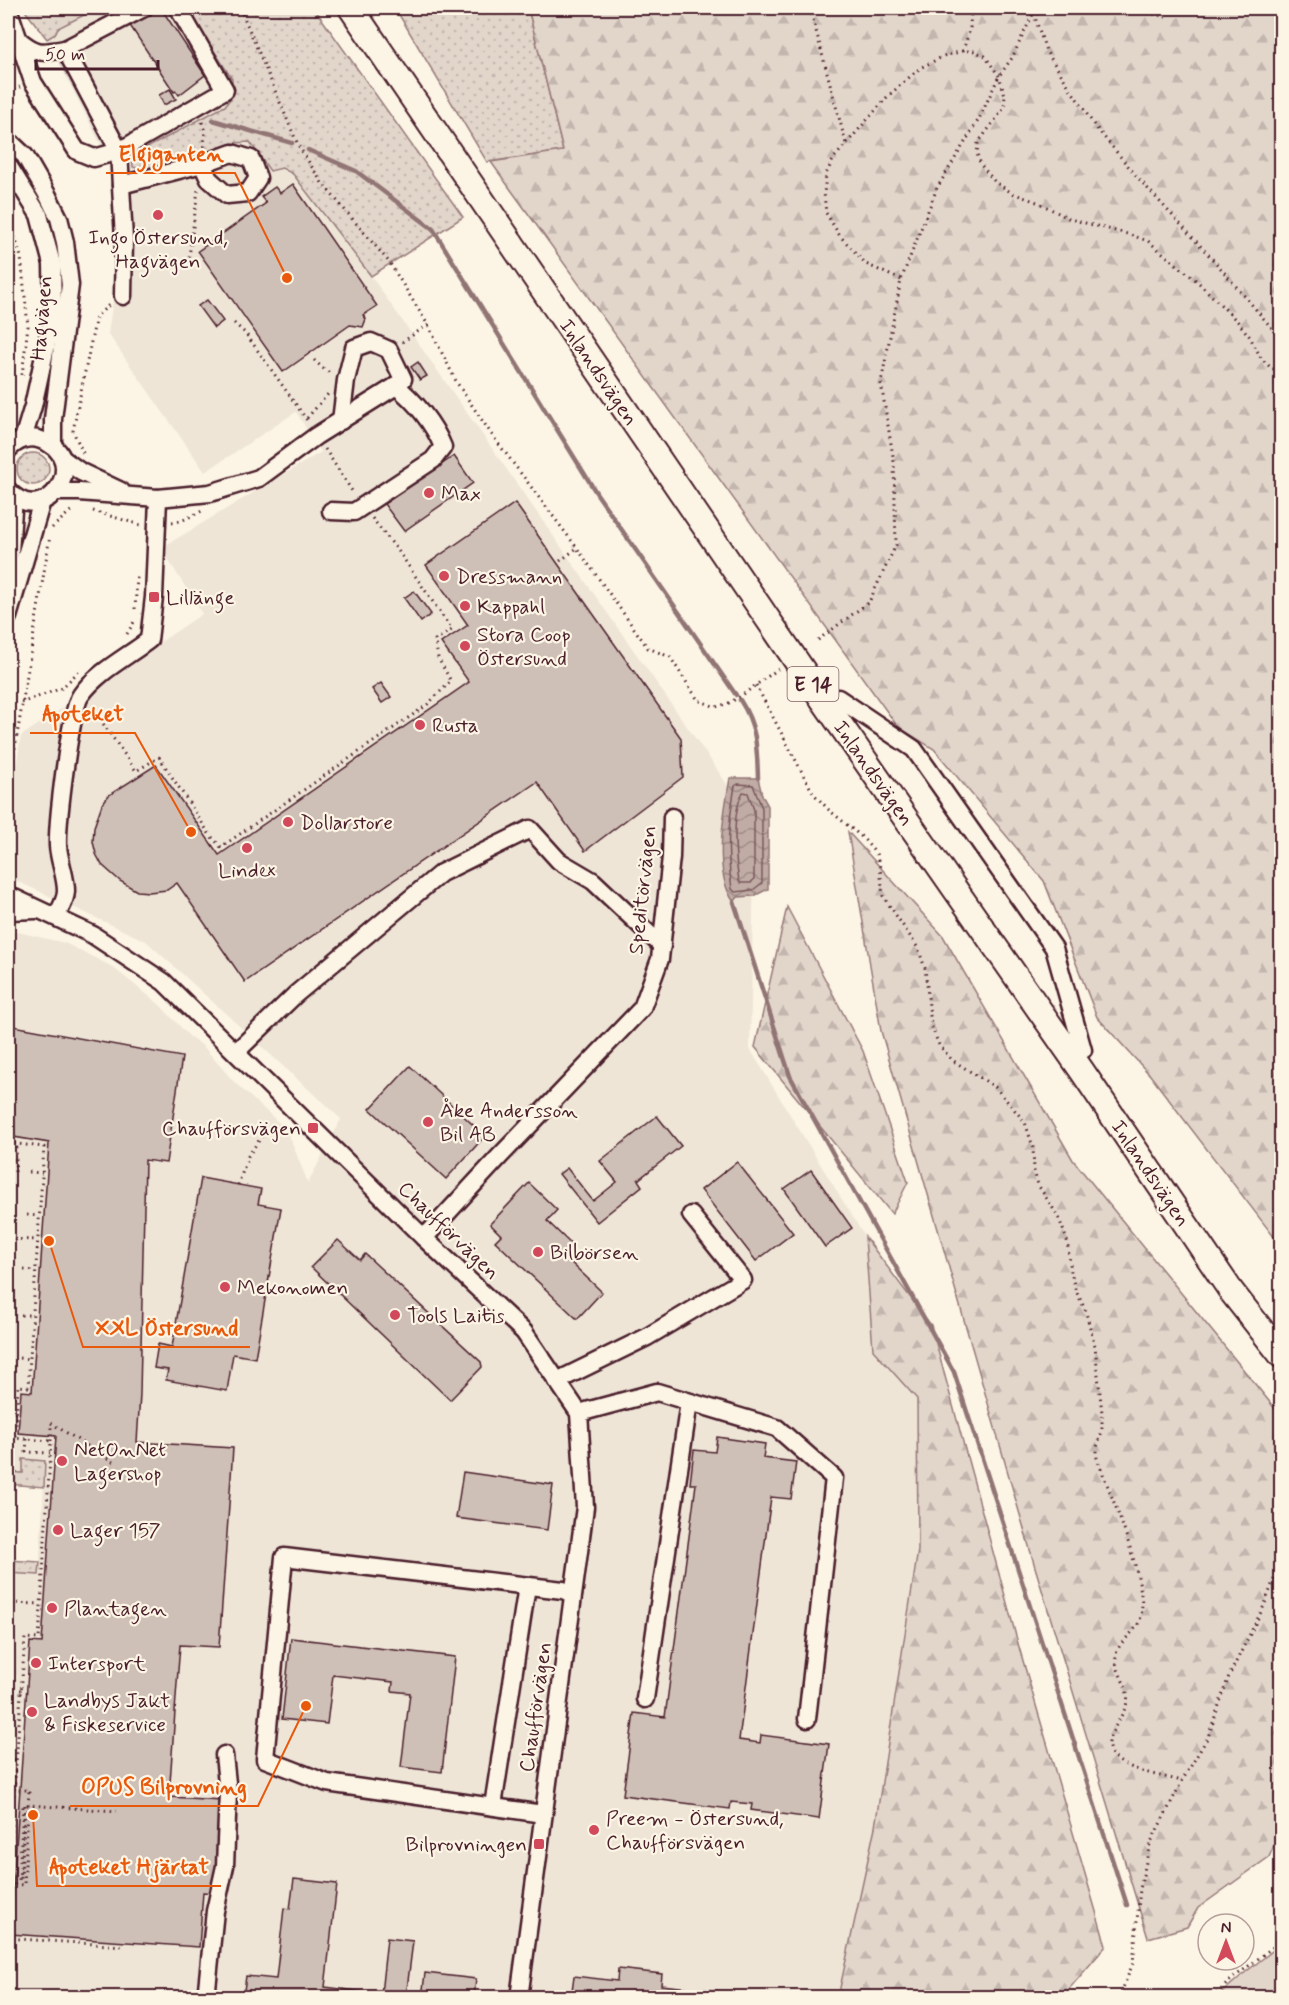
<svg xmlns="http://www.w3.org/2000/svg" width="1289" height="2005" viewBox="0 0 1289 2005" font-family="Mynerve,sans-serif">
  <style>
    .built { fill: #eee5d7 }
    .grass { fill: url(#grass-dots); stroke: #967a7a; stroke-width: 1.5 }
    .forest { fill: url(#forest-firs); stroke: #967a7a; stroke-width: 1.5 }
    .green { fill: #e2d5ca; stroke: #967a7a; stroke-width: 1.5 }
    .water { fill: url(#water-waves); stroke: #917474; stroke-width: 1.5 }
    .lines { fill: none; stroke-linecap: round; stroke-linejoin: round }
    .shore { stroke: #79575c; stroke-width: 1.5 }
    .stream { stroke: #917474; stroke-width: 4.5 }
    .building { fill: #cfc0b7; stroke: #4a1f2b; stroke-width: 1.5 }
    .minor-casing { stroke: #4a1f2b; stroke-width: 21 }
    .highway-casing { stroke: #4a1f2b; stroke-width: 28 }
    .path { stroke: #4a1f2b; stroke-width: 3; stroke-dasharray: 1.5 4.5; stroke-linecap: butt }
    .minor { stroke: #fcf5e5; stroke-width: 16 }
    .highway { stroke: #fcf5e5; stroke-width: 24 }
    .poi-dot { fill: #d1495b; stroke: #fcf5e5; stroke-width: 2 }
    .labels { text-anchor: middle; stroke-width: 4.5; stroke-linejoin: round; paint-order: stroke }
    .shield { fill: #fcf5e5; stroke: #7f5f63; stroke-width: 1.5 }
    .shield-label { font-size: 20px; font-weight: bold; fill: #4a1f2b }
    .poi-label { font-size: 21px; fill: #4a1f2b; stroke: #fcf5e5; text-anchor: start }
    .street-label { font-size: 21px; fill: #4a1f2b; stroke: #fcf5e5 }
    .leader { fill: none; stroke: #e8590c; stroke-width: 2 }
    .callout-dot { fill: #e8590c; stroke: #fcf5e5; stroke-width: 2 }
    .callout-label { font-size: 22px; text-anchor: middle; font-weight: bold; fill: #e8590c; stroke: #fcf5e5; stroke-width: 4.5; stroke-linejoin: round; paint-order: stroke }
  </style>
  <defs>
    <pattern id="grass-dots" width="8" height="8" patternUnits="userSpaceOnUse" patternTransform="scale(1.5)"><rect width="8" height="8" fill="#e2d5ca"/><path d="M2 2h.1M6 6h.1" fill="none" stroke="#c3b6ae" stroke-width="1.8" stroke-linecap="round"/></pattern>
    <pattern id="forest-firs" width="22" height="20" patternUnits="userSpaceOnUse" patternTransform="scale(1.5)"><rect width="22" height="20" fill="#e2d5ca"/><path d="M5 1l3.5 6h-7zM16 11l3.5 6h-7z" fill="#c3b6ae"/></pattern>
    <pattern id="water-waves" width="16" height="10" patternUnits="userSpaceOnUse" patternTransform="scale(1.5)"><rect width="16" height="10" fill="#c0aca5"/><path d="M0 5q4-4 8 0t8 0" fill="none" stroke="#9e8b87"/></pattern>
  </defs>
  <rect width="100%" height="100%" fill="#fcf5e5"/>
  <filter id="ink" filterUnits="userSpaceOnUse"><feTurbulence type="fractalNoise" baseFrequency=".0167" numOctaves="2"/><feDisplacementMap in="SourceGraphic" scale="12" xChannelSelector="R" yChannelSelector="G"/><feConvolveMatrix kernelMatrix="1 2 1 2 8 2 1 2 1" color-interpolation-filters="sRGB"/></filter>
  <g filter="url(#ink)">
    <path class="built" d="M98,8H187L232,79L233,95L225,106L233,143L250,142L270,170L282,168L293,174L371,276L712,762L755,826L750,1049L865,1237L873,1350L917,1399L918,1550L875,1827L838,1997H8V1684L16,1685L17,1675H8V1573L39,1575L45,1461L23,1473L8,1472V1393H10V1383L8,1382V936L18,932L65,943L111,966L159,1004L189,1036L203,1046L235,1083L287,1130L308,1183L341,1119L146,941L8,877V819L21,736L202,614L161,548L321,452L296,412L205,472L108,334L120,252L112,172L106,155L47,39L55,34L58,28Z"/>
    <g class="grass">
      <path d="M23,8H98L58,28L55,34L47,39Z"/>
      <path d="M187,8H314L463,217L371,276L293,174L282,168L270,171L250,142L233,143L147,171L133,167L132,156L225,106L233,95L232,79Z"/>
      <path d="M395,8H528L563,151L487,162Z"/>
      <circle cx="33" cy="469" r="16"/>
      <path d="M23,1459L45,1461L44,1487L8,1484V1472L23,1473Z"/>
      <path d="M8,1560L40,1562L39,1575L8,1573Z"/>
    </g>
    <g class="forest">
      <path d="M528,8H1281V1246L1150,1075L1097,1017L1044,881L934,749L898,727L491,162L563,151Z"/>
      <path d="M8,237L13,261L8,330Z"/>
      <path d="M848,832L943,936L1073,1160L1281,1416V1829L1269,1857L1198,1908L1187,1927L1148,1938L1035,1567L881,1031Z"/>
      <path d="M787,907L863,1051L908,1182L892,1214L755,1047Z"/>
      <path d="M865,1237L931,1325L1019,1647L1106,1946L1062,1997H838L875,1827L918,1550L917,1399L873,1350Z"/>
    </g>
    <path class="green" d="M1281,1944V1997H1217L1242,1975Z"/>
    <path class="water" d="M730,778H758L762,795L768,806V889L754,896L738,897L734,902C712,872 724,813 730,778Z"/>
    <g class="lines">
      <g class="shore">
        <path d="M738,784L753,785L762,808V883L753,890L735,892L732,889C726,849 728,826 735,786Z"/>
        <path d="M743,792L748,793L754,810V879L751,883H741L739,881C735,857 731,814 743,792Z"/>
      </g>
      <g class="stream">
        <path d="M213,120L292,143"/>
        <path d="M308,150L356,171L433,229L597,494L736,695"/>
        <path d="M740,700C757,726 757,748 758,778"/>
        <path d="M734,902L790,1076L954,1372L1127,1905"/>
      </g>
    </g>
    <g class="building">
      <path d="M155,8H161L205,75L179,95L176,91L174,92L129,24Z"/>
      <path d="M170,89L176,99L164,105L159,95Z"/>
      <path d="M293,184L377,306L363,315L366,319L363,327L350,325L283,372L198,251L266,203L261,197L275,187L280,193Z"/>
      <path d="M207,300L223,321L214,328L198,306Z"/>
      <path d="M418,362L427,376L420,380L411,367Z"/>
      <path d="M454,456L473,483L404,531L384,504Z"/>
      <path d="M515,503L681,738L683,777L585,851L537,782L245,982L177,883L167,890L149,892L137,891L120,881L102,865L96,854L93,842L94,827L102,804L109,795L156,765L219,855L469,682L441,643L468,625L426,565Z"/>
      <path d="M414,591L431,614L421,622L404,598Z"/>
      <path d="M381,683L391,697L382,703L372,689Z"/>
      <path d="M8,1025L182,1057L166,1163L145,1160L140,1394L137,1442L233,1448L219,1647L180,1645L177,1683L169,1797L222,1800L216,1893L203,1892L199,1947L10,1934L30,1642L42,1643L56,1436L18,1433L21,1391L32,1392L49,1143L8,1136Z"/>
      <path d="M410,1066L485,1136L446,1179L370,1109Z"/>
      <path d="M657,1116L681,1146L638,1180L642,1186L597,1222L559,1174L567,1168L593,1201L617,1182L600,1161Z"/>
      <path d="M737,1162L793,1233L756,1261L701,1190Z"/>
      <path d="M811,1170L852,1228L825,1247L784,1189Z"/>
      <path d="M201,1178L261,1189L258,1204L281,1208L255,1358L233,1354L227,1391L166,1380L168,1370L154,1368L158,1344L172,1347Z"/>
      <path d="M529,1183L557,1210L547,1221L574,1247L565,1257L602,1292L577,1319L495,1241L501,1235L490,1224Z"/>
      <path d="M338,1240L360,1260L365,1254L481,1362L482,1367L450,1400L311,1267Z"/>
      <path d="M717,1437L765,1444L763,1458L796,1462L791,1499L771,1497L739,1740L760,1743L761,1735L829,1744L819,1819L751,1810L752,1804L731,1802L730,1809L623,1795L634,1713L665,1717L696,1484H690L694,1450L715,1452Z"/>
      <path d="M463,1472L553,1485L547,1530L456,1518Z"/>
      <path d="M291,1638L455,1657L442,1772L401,1767L410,1693L392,1691L393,1682L333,1675L327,1724L282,1719Z"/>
      <path d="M294,1879L337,1884L325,1987L381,1994L387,1938L413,1941L406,1997L412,1998H243L246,1976L276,1979L284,1908L290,1909Z"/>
      <path d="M618,1969L662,1974L661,1985L719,1991L718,1998H571L574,1976L617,1981Z"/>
      <path d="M425,1973L476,1979L474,1998H422Z"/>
    </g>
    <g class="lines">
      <g class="minor-casing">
        <g id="minor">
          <path d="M8,8L33,82L77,151L94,158L119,151L124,239L123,296"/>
          <path d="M144,8L65,49L119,151L225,90L178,8"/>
          <path d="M18,39C37,55 41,53 65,49"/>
          <path d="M8,140L25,156L48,196L59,218L65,242L70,285L53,419V446"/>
          <path d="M8,165L39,215L52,264L53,315L33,406L23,439"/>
          <path d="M121,185L202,164L232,153L251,159L258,178L248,193L227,195L209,179L202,164"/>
          <path d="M8,450C16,441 29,435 41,440C93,458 46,532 8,490"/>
          <path d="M63,459L81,472L121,491"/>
          <path d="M56,492H79L158,498L210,493L259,478L316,436L396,386L403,379L389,350L371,342L354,348L346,380L341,421"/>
          <path d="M331,511L354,512L433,460L443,447C434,424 415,401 396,386"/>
          <path d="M8,580L14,497"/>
          <path d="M8,617L42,501"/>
          <path d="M838,698L914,749L1054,948L1083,1050"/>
          <path d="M8,895L93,935L164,982L424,1238L524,1332L579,1413L585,1507L519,1998"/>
          <path d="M8,911L36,910"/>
          <path d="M56,917C60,909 66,900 66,891C66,876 59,861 58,846C57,824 70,709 81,695C97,672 127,657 149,640L154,597L158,498"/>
          <path d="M236,1052L296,994L441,873L530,829L559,861L593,881L662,946"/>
          <path d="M424,1238L500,1156L642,1008L660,959L671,857L672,817"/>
          <path d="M557,1381L647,1337L743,1280L691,1215"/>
          <path d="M579,1413L657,1392L777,1428L834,1478L807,1719"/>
          <path d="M645,1699L689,1402"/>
          <path d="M493,1806L527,1586"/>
          <path d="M543,1814L327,1783L265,1759L284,1557L563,1590L573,1594"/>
          <path d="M206,1998L215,1911L225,1866L228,1792L224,1755"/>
        </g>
      </g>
      <g class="highway-casing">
        <path id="highway" d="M351,8L823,700L1082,1071L1231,1291L1282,1356"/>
      </g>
      <g class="path">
        <path d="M240,8L298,145L322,183L389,262L428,325L457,383L492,435L577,548L648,648L670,657L698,700L716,707L729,703L741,696L778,669"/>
        <path d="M810,8L846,144"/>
        <path d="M1032,8L1046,51L1094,125L1139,179L1217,264L1282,340"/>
        <path d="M1130,8L1166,17"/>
        <path d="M24,10L32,8"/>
        <path d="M963,51L970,28L971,8"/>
        <path d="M8,86L13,74"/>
        <path d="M8,92L20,87"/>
        <path d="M202,122L205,130L204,148"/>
        <path d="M8,214L21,257L28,326L22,375"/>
        <path d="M189,257L198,190"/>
        <path d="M901,280L866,264L840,236L826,213L824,194L826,174L834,158L888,96L920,68L944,56L963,51H974L985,56L999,76L1005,95L1004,108L978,143L977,154L981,165L995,182L1012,193L1037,202L1070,219L1131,235L1148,241L1197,281L1238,322L1250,337L1261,358L1272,369H1282"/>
        <path d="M234,323L246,334L309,423"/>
        <path d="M402,342L428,325"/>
        <path d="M314,360L326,371L331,373"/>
        <path d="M307,418L328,394"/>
        <path d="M325,449L354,494"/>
        <path d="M83,453L73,431L96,317L111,303"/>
        <path d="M93,511L141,525"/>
        <path d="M172,522L181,521L202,511"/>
        <path d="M52,528L73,509"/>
        <path d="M560,561L577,548"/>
        <path d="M135,609L137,577"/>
        <path d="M127,634L134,622"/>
        <path d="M818,640L869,602L896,545L894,462L881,383L901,280L937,188L979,119L999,76L1012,58L1033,14L1067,8"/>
        <path d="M756,685L813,793L829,810L863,838L876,854L880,867L883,896L918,948L925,968L931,1025L939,1045L952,1060L995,1087L1025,1122L1033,1147L1034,1171L1038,1185L1058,1216L1067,1240L1071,1271L1075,1289L1085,1309L1095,1346L1102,1413V1431L1097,1447V1458C1110,1494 1148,1580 1141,1616C1138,1631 1124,1637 1118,1649C1109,1667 1131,1685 1127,1702C1124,1718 1102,1738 1111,1753C1121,1770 1163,1776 1182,1781"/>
        <path d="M21,703L62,688L79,671"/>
        <path d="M93,709L136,771L163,755"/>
        <path d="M159,757L210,835L221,847L427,705L451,681L438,658L435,640L452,630L399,552L372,518"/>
        <path d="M8,790L50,536"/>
        <path d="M8,1143L44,1147L28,1387L18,1386L15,1438L51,1441L39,1639L25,1638L8,1876"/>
        <path d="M15,1172L17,1144"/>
        <path d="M29,1172L42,1173"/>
        <path d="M238,1185L248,1156L262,1136"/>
        <path d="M27,1215L39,1216"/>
        <path d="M8,1239L38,1240"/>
        <path d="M24,1270L36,1271"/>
        <path d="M21,1315H33"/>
        <path d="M19,1358L30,1359"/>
        <path d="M8,1395L17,1396"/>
        <path d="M8,1412H16"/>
        <path d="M51,1423L113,1462"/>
        <path d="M27,1439L26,1452L50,1453"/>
        <path d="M51,1441V1423"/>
        <path d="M11,1603L41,1604"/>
        <path d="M8,1690H22"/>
        <path d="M8,1714L20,1715"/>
        <path d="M8,1759L17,1760"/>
        <path d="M25,1805L21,1879L19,1881L23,1806L28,1805L117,1811"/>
        <path d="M8,1884L24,1885L29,1790H15"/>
        <path d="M8,1935L10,1938L20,1939L124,1946"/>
        <path d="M1119,1998L1133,1963L1140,1889L1150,1844L1182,1781L1208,1737L1229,1676L1264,1606L1282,1558"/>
        <path d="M1212,1998L1232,1979L1282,1940"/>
      </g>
      <use href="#minor" class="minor"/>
      <use href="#highway" class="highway"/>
    </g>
  </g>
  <g class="poi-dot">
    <circle cx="158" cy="215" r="6"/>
    <circle cx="429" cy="493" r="6"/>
    <circle cx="444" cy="576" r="6"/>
    <rect x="148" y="591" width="12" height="12" rx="3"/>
    <circle cx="465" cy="606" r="6"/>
    <circle cx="465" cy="646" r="6"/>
    <circle cx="420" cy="725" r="6"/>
    <circle cx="288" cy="822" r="6"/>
    <circle cx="247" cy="848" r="6"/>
    <circle cx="428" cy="1122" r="6"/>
    <rect x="307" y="1122" width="12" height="12" rx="3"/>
    <circle cx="538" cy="1252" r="6"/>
    <circle cx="225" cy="1287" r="6"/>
    <circle cx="395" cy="1315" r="6"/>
    <circle cx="62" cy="1461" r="6"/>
    <circle cx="58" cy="1530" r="6"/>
    <circle cx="52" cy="1608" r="6"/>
    <circle cx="36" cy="1663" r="6"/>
    <circle cx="32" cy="1712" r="6"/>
    <circle cx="594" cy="1830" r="6"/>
    <rect x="533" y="1838" width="12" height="12" rx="3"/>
  </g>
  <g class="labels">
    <rect class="shield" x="787.5" y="667" width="51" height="34" rx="4.5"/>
    <g class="shield-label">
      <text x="813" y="691">E 14</text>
    </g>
    <g class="poi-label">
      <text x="158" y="244" text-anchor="middle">Ingo Östersund,<tspan x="158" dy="24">Hagvägen</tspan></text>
      <text x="441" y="500">Max</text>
      <text x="456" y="583">Dressmann</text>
      <text x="166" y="604">Lillänge</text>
      <text x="477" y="613">Kappahl</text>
      <text x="477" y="641">Stora Coop<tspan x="477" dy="24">Östersund</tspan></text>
      <text x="432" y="732">Rusta</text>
      <text x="300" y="829">Dollarstore</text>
      <text x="247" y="877" text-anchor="middle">Lindex</text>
      <text x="440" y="1117">Åke Andersson<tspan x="440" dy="24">Bil AB</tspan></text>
      <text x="301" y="1135" text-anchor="end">Chaufförsvägen</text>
      <text x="550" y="1259">Bilbörsen</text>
      <text x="237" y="1294">Mekonomen</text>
      <text x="407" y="1322">Tools Laitis</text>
      <text x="74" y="1456">NetOnNet<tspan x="74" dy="24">Lagershop</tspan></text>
      <text x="70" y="1537">Lager 157</text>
      <text x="64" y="1615">Plantagen</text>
      <text x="48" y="1670">Intersport</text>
      <text x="44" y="1707">Landbys Jakt<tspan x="44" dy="24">&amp; Fiskeservice</tspan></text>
      <text x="606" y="1825">Preem - Östersund,<tspan x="606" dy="24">Chaufförsvägen</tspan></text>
      <text x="527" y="1851" text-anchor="end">Bilprovningen</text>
    </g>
    <g class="street-label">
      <text transform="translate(41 318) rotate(-85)" y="7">Hagvägen</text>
      <text transform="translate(599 372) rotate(56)" y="7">Inlandsvägen</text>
      <text transform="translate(874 773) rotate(55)" y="7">Inlandsvägen</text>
      <text transform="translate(642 890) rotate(-84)" y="7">Speditörvägen</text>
      <text transform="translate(1151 1173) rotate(56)" y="7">Inlandsvägen</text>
      <text transform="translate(449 1230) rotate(44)" y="7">Chaufförvägen</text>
      <text transform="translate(535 1707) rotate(-82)" y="7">Chaufförvägen</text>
    </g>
  </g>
  <path class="leader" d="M287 278L235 173H106M191 832L135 733H30M49 1241L83 1347H250M306 1706L258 1806H70M33 1815L37 1886H221"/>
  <g class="callout-dot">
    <circle cx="287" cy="278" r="6"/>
    <circle cx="191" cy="832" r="6"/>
    <circle cx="49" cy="1241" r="6"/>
    <circle cx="306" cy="1706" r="6"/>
    <circle cx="33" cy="1815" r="6"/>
  </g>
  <g class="callout-label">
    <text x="171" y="161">Elgiganten</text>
    <text x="83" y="721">Apoteket</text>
    <text x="167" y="1335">XXL Östersund</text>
    <text x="164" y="1794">OPUS Bilprovning</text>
    <text x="129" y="1874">Apoteket Hjärtat</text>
  </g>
  <rect width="1289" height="2005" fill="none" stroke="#fcf5e5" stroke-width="30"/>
  <rect x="15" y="15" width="1259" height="1975" fill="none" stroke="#4a1f2b" stroke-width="2" filter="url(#ink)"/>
  <g transform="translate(1226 1942)"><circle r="28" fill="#fcf5e5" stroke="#b59f9b" stroke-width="1.5"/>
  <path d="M0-4.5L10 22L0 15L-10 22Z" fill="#d1495b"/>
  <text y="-9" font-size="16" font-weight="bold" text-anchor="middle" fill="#4a1f2b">N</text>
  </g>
  <path d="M36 60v9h122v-9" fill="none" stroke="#4a1f2b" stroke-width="3"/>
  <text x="45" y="60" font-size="18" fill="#4a1f2b" stroke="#fcf5e5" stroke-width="4.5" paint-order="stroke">50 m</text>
</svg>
